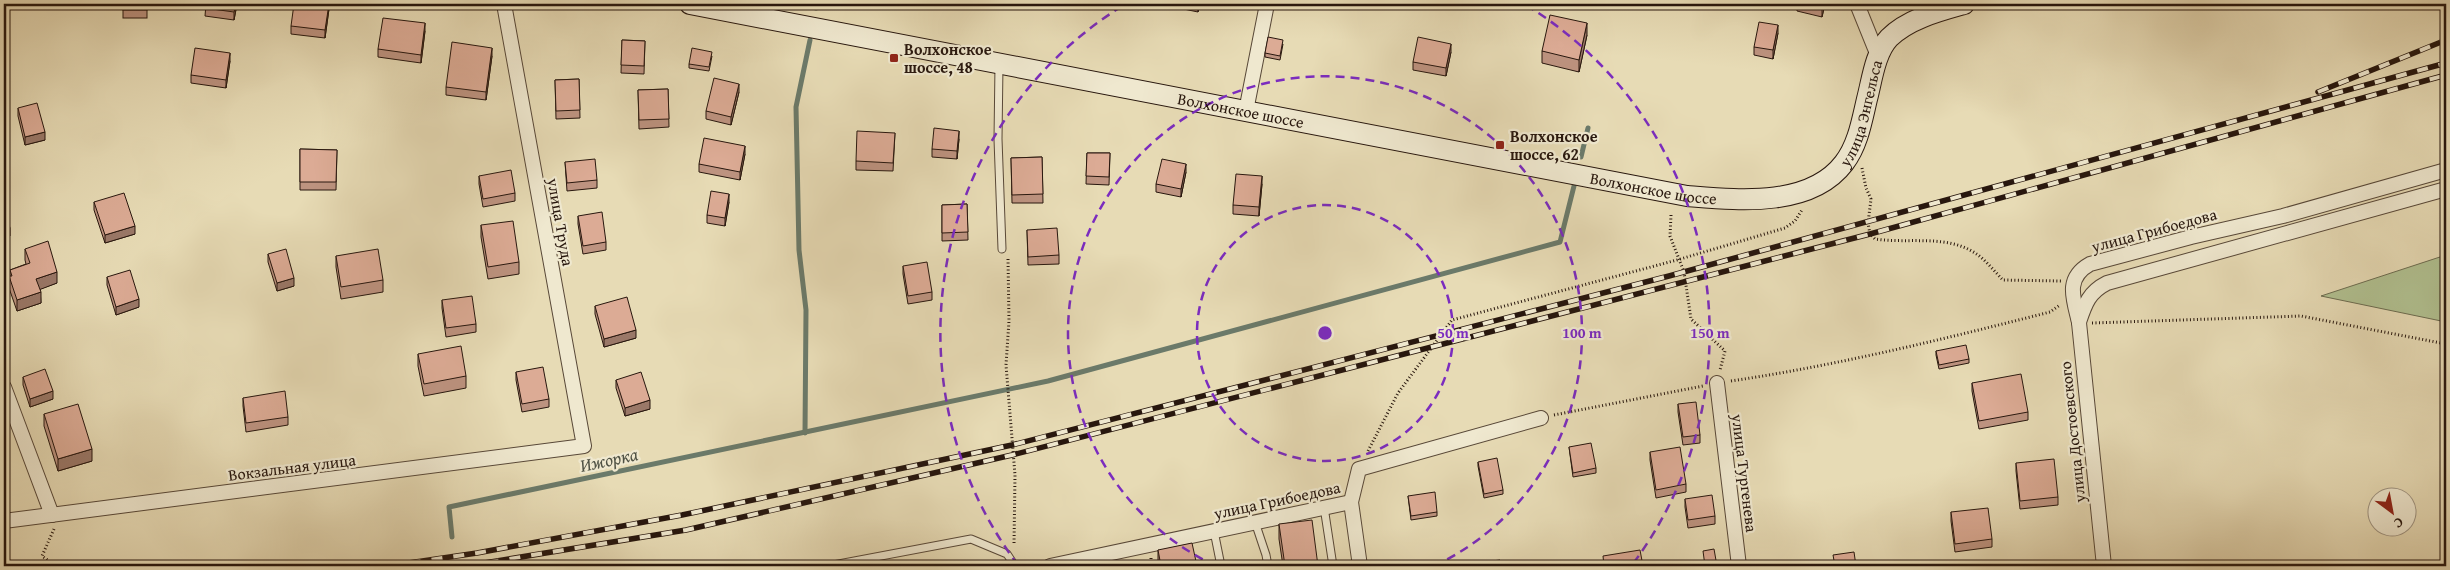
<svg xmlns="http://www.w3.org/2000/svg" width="2450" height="570" viewBox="0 0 2450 570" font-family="'Gentium Book Plus',serif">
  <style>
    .green { fill: #b1c191; stroke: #6c6c50 }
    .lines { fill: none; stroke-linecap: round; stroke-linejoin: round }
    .stream { stroke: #6b7a6a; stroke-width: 5 }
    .lane-casing { stroke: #584838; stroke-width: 9 }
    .street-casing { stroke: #584838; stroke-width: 16 }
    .secondary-casing { stroke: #28170e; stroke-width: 22 }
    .path { stroke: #28170e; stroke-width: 3; stroke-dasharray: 1 2.5; stroke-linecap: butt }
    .lane { stroke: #efe8cf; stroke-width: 7 }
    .street { stroke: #efe8cf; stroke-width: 14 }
    .secondary { stroke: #efe8cf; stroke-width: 20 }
    .rail-casing { stroke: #28170e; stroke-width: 5.5 }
    .rail { stroke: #efe8cf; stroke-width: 4; stroke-dasharray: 11; stroke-linecap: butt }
    .wall { fill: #bd9380; stroke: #28170e }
    .shaded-wall { fill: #9a7868; stroke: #28170e }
    .building { fill: #dcab95; stroke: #28170e }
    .ring { fill: none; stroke: #7b2cbf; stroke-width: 2.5; stroke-dasharray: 9 6 }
    .poi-dot { fill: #8f2418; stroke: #efe8cf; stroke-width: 2 }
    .labels { text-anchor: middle; stroke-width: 4.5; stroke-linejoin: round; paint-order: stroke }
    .poi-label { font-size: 16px; font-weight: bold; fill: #28170e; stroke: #efe8cf; text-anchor: start }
    .street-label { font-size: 16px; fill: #28170e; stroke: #efe8cf }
    .water-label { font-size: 18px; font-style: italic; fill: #4f5144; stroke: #efe8cf }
    .centre { fill: #7b2cbf; stroke: #efe8cf; stroke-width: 2.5 }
    .ring-label { font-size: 15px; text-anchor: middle; font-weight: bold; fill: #7b2cbf; stroke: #efe8cf; stroke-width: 4.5; stroke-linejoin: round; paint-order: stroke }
  </style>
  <rect width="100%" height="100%" fill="#e7dbb5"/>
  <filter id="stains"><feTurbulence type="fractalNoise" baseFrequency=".004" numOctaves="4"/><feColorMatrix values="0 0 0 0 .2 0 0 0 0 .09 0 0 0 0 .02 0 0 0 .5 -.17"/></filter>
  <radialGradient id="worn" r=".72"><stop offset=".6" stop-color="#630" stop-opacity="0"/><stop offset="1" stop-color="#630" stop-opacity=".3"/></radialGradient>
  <path class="green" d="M2446,255V322L2321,296Z"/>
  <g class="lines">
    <g class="stream">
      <path d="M816,8V4"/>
      <path d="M1581,157L1588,128"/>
      <path d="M805,433L806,310L799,250L796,107L810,40"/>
      <path d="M452,537L449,507L1048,381L1560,242L1574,186"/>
    </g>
    <g class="lane-casing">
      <g id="lane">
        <path d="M999,65L998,139L1002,249"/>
        <path d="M1324,507L1333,566"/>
        <path d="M1255,522L1266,555L1268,566"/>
        <path d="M1214,531L1221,566"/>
        <path d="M1098,556L1100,566"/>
        <path d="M828,566L971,539L1007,554L1015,566"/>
      </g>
    </g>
    <g class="street-casing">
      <g id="street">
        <path d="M1857,4L1878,56"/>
        <path d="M1246,111L1267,4"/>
        <path d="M2078,313L2104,566"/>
        <path d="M2079,322C2073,298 2065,278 2090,264L2191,237L2283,216L2446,170"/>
        <path d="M2079,322C2085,304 2089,292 2107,283L2446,189"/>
        <path d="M1717,383L1739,566"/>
        <path d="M4,387L52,515"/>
        <path d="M4,521L584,446L504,4"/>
        <path d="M1050,566L1351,502"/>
        <path d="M1360,566L1351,502L1359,469L1541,418"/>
      </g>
    </g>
    <g class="secondary-casing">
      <g id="secondary">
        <path id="s1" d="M690,4L1687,196C1737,200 1810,208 1844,163C1858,145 1862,120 1867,99C1872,80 1875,53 1889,38C1908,19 1939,11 1964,4"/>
      </g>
    </g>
    <g class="path">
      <path d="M1862,168L1866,188L1871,199L1868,223L1870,234L1875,239C1907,244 1946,234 1975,253C1985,259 1994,271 2003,280L2061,281"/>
      <path d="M1671,215L1670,236L1684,272L1691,319L1725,351L1720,370"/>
      <path d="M1008,259L1009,321L1006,365L1015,475L1014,544"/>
      <path d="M2092,323L2301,316L2446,344"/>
      <path d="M1731,381C1839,365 1944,339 2050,312L2060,305"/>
      <path d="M1554,415L1703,386"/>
      <path d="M1368,451L1398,393L1452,320L1677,260L1785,228L1795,221L1802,210"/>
      <path d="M54,529L42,556L56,566"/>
      <path d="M1151,566V558"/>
    </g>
    <use href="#lane" class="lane"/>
    <use href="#street" class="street"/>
    <use href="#secondary" class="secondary"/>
    <g class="rail-casing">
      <g id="rail">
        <path d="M2318,92L2446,40"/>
        <path d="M388,566L477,553L682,515L1012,445L1669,276L2446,63"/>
        <path d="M466,566L686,530L1012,455L1870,234L2446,75"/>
      </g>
    </g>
    <use href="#rail" class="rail"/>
  </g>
  <g class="wall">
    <rect x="123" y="4" width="24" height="14"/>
    <path d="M206,4H237L234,20L205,16Z"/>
    <path d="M1174,4H1200L1198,12L1174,7Z"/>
    <path d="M1797,4H1825L1822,17L1797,11Z"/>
    <path d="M329,9L325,38L291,34V26Z"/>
    <path d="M425,31L421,63L378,57V49Z"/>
    <path d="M1778,33L1773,59L1754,55V47Z"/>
    <path d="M1587,35L1579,72L1542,63V51Z"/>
    <path d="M622,40L645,41L644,74L621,73Z"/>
    <path d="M1283,44L1280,60L1265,57V53Z"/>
    <path d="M1451,52L1446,76L1413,70V62Z"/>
    <path d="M492,56L486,100L446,95V87Z"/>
    <path d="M712,56L709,71L689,68V64Z"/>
    <path d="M230,61L226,88L191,83V75Z"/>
    <path d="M579,79L580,118L556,119L555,80Z"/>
    <path d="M668,89L669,127L639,129L638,90Z"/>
    <path d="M739,92L731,125L706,119V111Z"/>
    <path d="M18,108L45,140L25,145L18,116Z"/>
    <path d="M895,133L893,171L856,170V161Z"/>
    <path d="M959,139L957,159L932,157V149Z"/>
    <path d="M300,149L337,150L336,190H300Z"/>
    <path d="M1087,153H1110L1109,185L1086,184Z"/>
    <path d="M745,154L740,180L699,172V164Z"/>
    <path d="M1042,157L1043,203H1012L1011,158Z"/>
    <path d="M565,162L597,180V188L567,191Z"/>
    <path d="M1186,172L1181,197L1156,192V184Z"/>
    <path d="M479,176L515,193V201L483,207L479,184Z"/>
    <path d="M1262,184L1259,216L1233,214V205Z"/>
    <path d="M94,202L135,234L105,243L94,210Z"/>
    <path d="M729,202L725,226L707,223V215Z"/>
    <path d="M967,204L968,240L942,241V205Z"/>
    <path d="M578,216L606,242V250L583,254L578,224Z"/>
    <path d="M481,225L519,262V274L488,279L481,237Z"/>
    <path d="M1027,230L1059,255V264L1028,265Z"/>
    <path d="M25,249L57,283L40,289L41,303L17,311L9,288L10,270L26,264L25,260Z"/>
    <path d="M268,254L294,286L277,291L268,262Z"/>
    <path d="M336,256L383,280V292L341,299L336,267Z"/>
    <path d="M903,266L932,292V300L908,304L903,274Z"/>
    <path d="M107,277L139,307L116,315L107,285Z"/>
    <path d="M442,300L476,324V332L446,337L442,308Z"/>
    <path d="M595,306L636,338L604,347L595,314Z"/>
    <path d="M1936,351L1969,359V363L1939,369L1936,355Z"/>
    <path d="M418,354L466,376V388L424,396L418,366Z"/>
    <path d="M516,372L549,399V407L522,412L516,380Z"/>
    <path d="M23,377L53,399L30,407L23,385Z"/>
    <path d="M616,380L650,409L625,416L616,388Z"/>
    <path d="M1972,383L2028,412V420L1979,429L1972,391Z"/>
    <path d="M243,398L288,417V425L246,432L243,406Z"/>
    <path d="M1678,404L1700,435V443L1683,445L1678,412Z"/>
    <path d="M44,414L92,461L58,471L44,426Z"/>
    <path d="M1569,447L1596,468V473L1573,477Z"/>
    <path d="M1650,452L1686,484V492L1656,498L1650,460Z"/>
    <path d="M1478,462L1503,490V494L1484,498L1478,466Z"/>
    <path d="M2016,463L2058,497V505L2020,509L2016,471Z"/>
    <path d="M1408,496L1437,512V516L1411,520Z"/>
    <path d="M1685,499L1715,516V524L1688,528L1685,507Z"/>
    <path d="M1951,512L1992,539V547L1955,552L1951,521Z"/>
    <path d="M1279,524L1318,566H1283L1279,539Z"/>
    <path d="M1158,550L1197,566H1158Z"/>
  </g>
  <g class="shaded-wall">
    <path d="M236,4H237L234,20V12Z"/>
    <path d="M329,4V9L325,38V30Z"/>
    <path d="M1198,4H1200L1198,12Z"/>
    <path d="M1823,4H1825L1822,17V9Z"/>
    <path d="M425,23V31L421,63V55Z"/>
    <path d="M1587,23V35L1579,72V60Z"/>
    <path d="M1778,25V33L1773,59V50Z"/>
    <path d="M1451,44V52L1446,76V68Z"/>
    <path d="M492,48V56L486,100V92Z"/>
    <path d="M230,53V61L226,88V80Z"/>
    <path d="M739,84V92L731,125V117Z"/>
    <path d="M959,131V139L957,159V151Z"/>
    <path d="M45,132V140L25,145V137Z"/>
    <path d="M745,146V154L740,180V172Z"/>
    <path d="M1186,164V172L1181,197V189Z"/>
    <path d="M1262,176V184L1259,216V207Z"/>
    <path d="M729,194V202L725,226V218Z"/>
    <path d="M135,226V234L105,243V235Z"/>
    <path d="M10,228V236L4,238V230Z"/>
    <path d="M57,272V283L36,291V279Z"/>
    <path d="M294,278V286L277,291V283Z"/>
    <path d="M41,292V303L17,311V300Z"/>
    <path d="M139,299V307L116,315V307Z"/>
    <path d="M636,330V338L604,347V339Z"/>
    <path d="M53,391V399L30,407V399Z"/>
    <path d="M650,400V409L625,416V408Z"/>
    <path d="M92,449V461L58,471V459Z"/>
    <path d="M6,470V479H4V471Z"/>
  </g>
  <g class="building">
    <rect x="123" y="4" width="24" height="6"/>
    <path d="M206,4H236L234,12L205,8Z"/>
    <path d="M294,4H329L325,30L291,26Z"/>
    <path d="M1799,4H1823L1822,9Z"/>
    <path d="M1550,15L1587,23L1579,60L1542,51Z"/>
    <path d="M383,18L425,23L421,55L378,49Z"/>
    <path d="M1759,22L1778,25L1773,50L1754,47Z"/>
    <path d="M1268,37L1283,40L1280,56L1265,53Z"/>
    <path d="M1418,37L1451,44L1446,68L1413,62Z"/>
    <path d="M622,40L645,41L644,66L621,65Z"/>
    <path d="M452,42L492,48L486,92L446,87Z"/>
    <path d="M195,48L230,53L226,80L191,75Z"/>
    <path d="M692,48L712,52L709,67L689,64Z"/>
    <path d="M714,78L739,84L731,117L706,111Z"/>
    <path d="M579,79L580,110L556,111L555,80Z"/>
    <path d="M668,89L669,119L639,120L638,90Z"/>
    <path d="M37,103L45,132L25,137L18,108Z"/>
    <path d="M934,128L959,131L957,151L932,149Z"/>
    <path d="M857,131L895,133L893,163L856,161Z"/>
    <path d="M704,138L745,146L740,172L699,164Z"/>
    <path d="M300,149L337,150L336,182H300Z"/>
    <path d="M1087,153H1110L1109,177L1086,176Z"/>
    <path d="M1042,157L1043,194L1012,195L1011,158Z"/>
    <path d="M595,159L597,180L567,183L565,162Z"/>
    <path d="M1162,159L1186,164L1181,189L1156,184Z"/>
    <path d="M511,170L515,193L483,199L479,176Z"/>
    <path d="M1236,174L1262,176L1259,207L1233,205Z"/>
    <path d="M711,191L729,194L725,218L707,215Z"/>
    <path d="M124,193L135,226L105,235L94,202Z"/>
    <path d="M967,204L968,232L942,233V205Z"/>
    <path d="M4,208L10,228L4,230Z"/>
    <path d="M602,212L606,242L583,246L578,216Z"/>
    <path d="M513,221L519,262L488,267L481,225Z"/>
    <path d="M1057,228L1059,255L1028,257L1027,230Z"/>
    <path d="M48,241L57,272L36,279L41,292L17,300L9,276H12L10,270L30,263L25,249Z"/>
    <path d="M286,249L294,278L277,283L268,254Z"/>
    <path d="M378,249L383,280L341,287L336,256Z"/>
    <path d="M927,262L932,292L908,296L903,266Z"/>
    <path d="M130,270L139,299L116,307L107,277Z"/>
    <path d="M472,296L476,324L446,328L442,300Z"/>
    <path d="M627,297L636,330L604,339L595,306Z"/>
    <path d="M1966,345L1969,359L1939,365L1936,351Z"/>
    <path d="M461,346L466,376L424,384L418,354Z"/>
    <path d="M543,367L549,399L522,404L516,372Z"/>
    <path d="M45,369L53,391L30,399L23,377Z"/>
    <path d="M641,372L650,400L625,408L616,380Z"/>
    <path d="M2021,374L2028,412L1979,421L1972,383Z"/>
    <path d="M285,391L288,417L246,423L243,398Z"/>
    <path d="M1696,402L1700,435L1683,437L1678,404Z"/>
    <path d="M78,404L92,449L58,459L44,414Z"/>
    <path d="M1591,443L1596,468L1573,473L1569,447Z"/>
    <path d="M1680,447L1686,484L1656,490L1650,452Z"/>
    <path d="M1497,458L1503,490L1484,494L1478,462Z"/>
    <path d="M2054,459L2058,497L2020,501L2016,463Z"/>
    <path d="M4,461L6,470L4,471Z"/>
    <path d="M1435,492L1437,512L1411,516L1408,496Z"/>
    <path d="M1712,495L1715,516L1688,520L1685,499Z"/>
    <path d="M1988,508L1992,539L1955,544L1951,512Z"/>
    <path d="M1312,520L1318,566H1285L1279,524Z"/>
    <path d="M1192,543L1197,566H1161L1158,550Z"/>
    <path d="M1714,549L1717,566H1705L1703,551Z"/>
    <path d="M1640,550L1643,566H1604L1603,556Z"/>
    <path d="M1854,552L1856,566H1835L1833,555Z"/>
    <path d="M1500,560L1501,566H1451Z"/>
  </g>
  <g class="ring">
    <circle cx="1325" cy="333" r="128"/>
    <path d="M1216 566A257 257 0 1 1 1434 566"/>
    <path d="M1018 565A385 385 0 0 1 1124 5M1526 5A385 385 0 0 1 1632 565"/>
  </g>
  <g class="poi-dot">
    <rect x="889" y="53" width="10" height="10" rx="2.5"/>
    <rect x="1495" y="140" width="10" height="10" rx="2.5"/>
  </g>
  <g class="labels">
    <g class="poi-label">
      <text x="904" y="55">Волхонское<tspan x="904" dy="18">шоссе, 48</tspan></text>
      <text x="1510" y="142">Волхонское<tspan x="1510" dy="18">шоссе, 62</tspan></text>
    </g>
    <g class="street-label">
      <text dy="6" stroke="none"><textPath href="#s1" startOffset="561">Волхонское шоссе</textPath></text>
      <text dy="6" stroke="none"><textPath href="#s1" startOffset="1236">улица Энгельса</textPath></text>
      <text dy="6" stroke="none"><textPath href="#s1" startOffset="981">Волхонское шоссе</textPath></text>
      <text transform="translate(561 222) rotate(80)" y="6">улица Труда</text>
      <text transform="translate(2154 230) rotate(-15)" y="6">улица Грибоедова</text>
      <text transform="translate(2072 432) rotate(-96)" y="6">улица Достоевского</text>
      <text transform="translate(292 467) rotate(-7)" y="6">Вокзальная улица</text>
      <text transform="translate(1745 473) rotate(83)" y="6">улица Тургенева</text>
      <text transform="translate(1277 500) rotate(-12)" y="6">улица Грибоедова</text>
    </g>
    <g class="water-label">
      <text transform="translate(609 460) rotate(-12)" y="6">Ижорка</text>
    </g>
  </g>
  <circle cx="1325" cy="333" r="8" class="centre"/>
  <g class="ring-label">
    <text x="1453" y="338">50 m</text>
    <text x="1582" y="338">100 m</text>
    <text x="1710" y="338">150 m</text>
  </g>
  <rect width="2450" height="570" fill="none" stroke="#e7dbb5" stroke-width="20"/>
  <rect x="5" y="5" width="2440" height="560" fill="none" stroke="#28170e" stroke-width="2.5"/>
  <rect x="10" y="10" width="2430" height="550" fill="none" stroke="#28170e"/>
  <g transform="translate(2392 512) rotate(148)"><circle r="24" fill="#efe8cf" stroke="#9f9482"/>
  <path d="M0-4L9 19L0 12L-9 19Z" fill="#8f2418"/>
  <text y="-8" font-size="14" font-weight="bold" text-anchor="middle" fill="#28170e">С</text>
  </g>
  <rect width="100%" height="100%" filter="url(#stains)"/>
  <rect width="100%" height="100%" fill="url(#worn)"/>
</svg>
